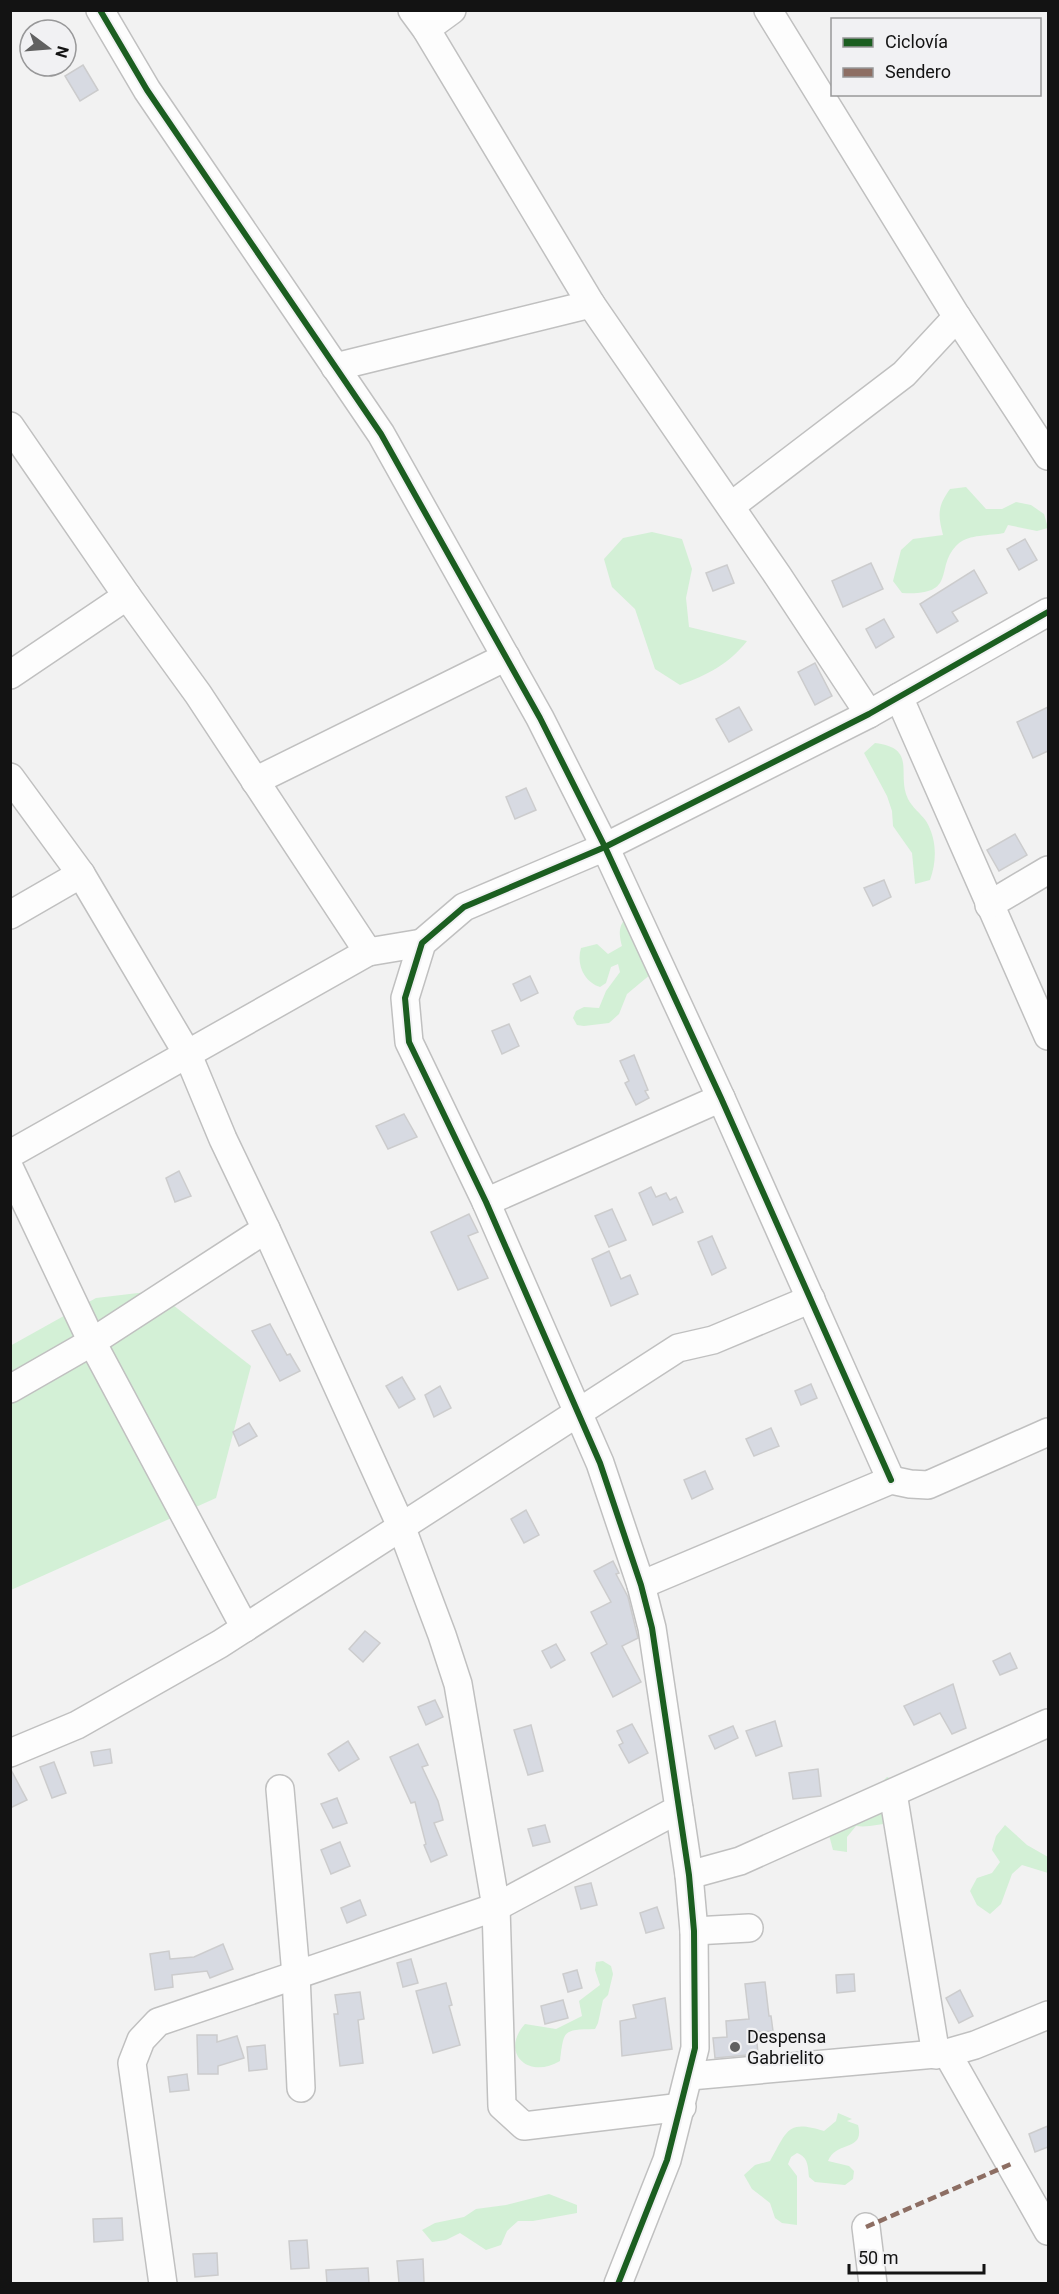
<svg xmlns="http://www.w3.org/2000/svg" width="1059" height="2294" viewBox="0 0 1059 2294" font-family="Roboto,sans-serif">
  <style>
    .green { fill: #d3f0d6 }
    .building { fill: #d7dae2; stroke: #cccccd; stroke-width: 1.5 }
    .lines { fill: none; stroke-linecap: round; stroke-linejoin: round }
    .minor-casing { stroke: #c0c0c0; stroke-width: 30 }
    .minor { stroke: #fdfdfd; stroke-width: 27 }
    .quiet { stroke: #8d6e63; stroke-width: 4.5; stroke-dasharray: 9 4.5; stroke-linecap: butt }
    .cycleway-casing { stroke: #f1f1f3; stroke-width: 10 }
    .cycleway { stroke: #1b5e20; stroke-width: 6 }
    .poi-dot { fill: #616161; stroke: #f1f1f3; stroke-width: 2 }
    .labels { text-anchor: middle; stroke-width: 4.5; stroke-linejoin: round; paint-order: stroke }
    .poi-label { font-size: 18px; fill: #131313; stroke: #f1f1f3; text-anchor: start }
  </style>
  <rect width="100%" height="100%" fill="#f2f2f2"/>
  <g class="green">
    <path d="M966,487L986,509H1002L1016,502L1031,505L1044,514L1048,528L1037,531L1008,525L1004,533C990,536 969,534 958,544C933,567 960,596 902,593L893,581L901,550L913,539L943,535C938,515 937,507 950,489Z"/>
    <path d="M652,532L682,539L692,569L686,598L689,627L747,641C729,664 707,675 680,685L655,669L635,609L612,587L604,559L623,538Z"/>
    <path d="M875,743C918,748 896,774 908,799C912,807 921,814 926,821C937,839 937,861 930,880L915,884L912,853L893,826L892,811L887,796L864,753Z"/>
    <path d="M626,918L651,974L627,994L619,1014L609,1023L584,1026L577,1025L573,1018L576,1011L584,1007L599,1008L606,991L620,972L618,964L611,967L606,983L600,987C584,982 576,964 581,948L597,944L608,954L622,946C619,936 618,926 626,918Z"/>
    <path d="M155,1291L251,1366L216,1498L11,1590L10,1346L96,1298Z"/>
    <path d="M887,1777L901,1782L910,1795L907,1808L897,1824C882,1822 871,1828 856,1826L847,1837V1852L833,1850L829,1835Z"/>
    <path d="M1005,1825L1027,1845L1048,1857V1873L1022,1865L1012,1874L1001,1904L990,1914L977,1905L970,1891L977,1878L992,1873L1000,1862L992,1850L996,1836Z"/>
    <path d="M603,1961L611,1966L613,1974L608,1995L603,2000L598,2023L595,2029C563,2030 564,2029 560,2061C529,2080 499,2053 525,2024L556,2029L582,2016L579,2001L600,1985L595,1970L596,1962Z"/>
    <path d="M838,2113L852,2119L847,2121L858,2125C865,2152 837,2140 828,2161L849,2166L854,2171L853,2179L845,2185L815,2182L809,2177C808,2166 808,2157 797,2153L791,2157L788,2164L797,2176V2225L782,2223L775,2218L770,2203L752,2189L744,2175L755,2165L770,2161C787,2131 787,2119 824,2131L836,2121Z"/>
    <path d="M549,2194L577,2205V2213L533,2221H518L507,2231L501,2245L486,2250L460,2233L446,2240L432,2242L422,2230L435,2223L464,2217L476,2209L506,2205Z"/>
  </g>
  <g class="building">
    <path d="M83,65L98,90L80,101L65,76Z"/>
    <path d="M1025,539L1037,560L1019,570L1007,549Z"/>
    <path d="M871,563L883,589L843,607L832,581Z"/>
    <path d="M727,565L734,583L713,591L706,573Z"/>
    <path d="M974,570L987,593L952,612L958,621L937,633L920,604Z"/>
    <path d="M884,619L894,637L876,648L866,629Z"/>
    <path d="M815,663L832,696L815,705L798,672Z"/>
    <path d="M739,707L752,730L729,742L716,719Z"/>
    <path d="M1048,707V751L1033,758L1017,722Z"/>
    <path d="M526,788L536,810L515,819L506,797Z"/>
    <path d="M1015,834L1027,855L999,871L987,850Z"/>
    <path d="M884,880L891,897L873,906L864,888Z"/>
    <path d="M530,976L538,993L521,1001L513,984Z"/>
    <path d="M509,1024L519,1046L502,1054L492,1031Z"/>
    <path d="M634,1055L648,1090L645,1091L649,1098L636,1105L625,1083L629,1081L620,1061Z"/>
    <path d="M404,1114L417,1137L388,1149L376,1126Z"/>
    <path d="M179,1171L191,1196L175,1202L166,1178Z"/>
    <path d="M651,1187L656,1197L666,1193L670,1200L676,1197L683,1212L653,1225L639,1193Z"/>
    <path d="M612,1209L626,1240L609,1247L595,1216Z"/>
    <path d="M469,1214L478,1232L468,1236L488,1278L458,1290L431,1232Z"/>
    <path d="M712,1236L726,1268L712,1275L698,1242Z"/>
    <path d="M609,1251L621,1279L630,1275L638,1294L611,1306L592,1259Z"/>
    <path d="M270,1324L287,1355L290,1354L300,1371L280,1381L252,1331Z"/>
    <path d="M402,1377L415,1399L399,1408L386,1386Z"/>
    <path d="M811,1384L817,1398L801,1405L795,1391Z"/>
    <path d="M440,1386L451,1408L434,1417L425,1395Z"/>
    <path d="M249,1423L257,1436L239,1446L233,1432Z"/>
    <path d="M771,1428L779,1446L754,1456L746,1439Z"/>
    <path d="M705,1471L713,1489L692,1499L684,1480Z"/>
    <path d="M526,1510L539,1535L524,1543L511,1519Z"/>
    <path d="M613,1561L619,1573L616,1574L628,1597L638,1638L622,1646L641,1682L613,1697L591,1653L607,1644L591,1612L611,1602L594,1571Z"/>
    <path d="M365,1631L380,1643L363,1662L349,1649Z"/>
    <path d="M556,1644L565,1660L551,1668L542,1651Z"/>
    <path d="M1010,1653L1017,1668L1000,1675L993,1661Z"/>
    <path d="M953,1684L966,1728L952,1734L940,1713L914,1725L904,1706Z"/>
    <path d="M435,1700L443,1717L426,1725L418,1707Z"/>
    <path d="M775,1721L782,1746L756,1756L746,1731Z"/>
    <path d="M632,1724L648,1753L629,1763L619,1745L623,1743L617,1731Z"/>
    <path d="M531,1725L543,1771L528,1775L514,1730Z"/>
    <path d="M733,1726L738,1738L715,1749L709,1736Z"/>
    <path d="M348,1741L359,1759L339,1771L328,1754Z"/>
    <path d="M418,1744L428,1765L422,1767L438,1801L443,1820L434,1823L447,1855L431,1862L424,1845L426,1844L415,1802L411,1803L390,1757Z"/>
    <path d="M110,1749L112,1763L94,1766L91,1752Z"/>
    <path d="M54,1762L66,1793L52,1798L40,1767Z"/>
    <path d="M10,1768L27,1800L10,1808Z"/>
    <path d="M818,1769L821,1796L793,1799L789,1773Z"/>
    <path d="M337,1798L347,1823L333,1828L321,1804Z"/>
    <path d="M545,1825L550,1842L533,1846L528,1829Z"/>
    <path d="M340,1842L350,1866L331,1874L321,1850Z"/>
    <path d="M591,1883L597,1905L581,1909L575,1887Z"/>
    <path d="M360,1900L366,1915L347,1923L341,1908Z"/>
    <path d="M657,1907L664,1928L646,1933L640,1913Z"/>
    <path d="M223,1944L233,1969L210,1978L207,1971L172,1975L173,1987L155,1990L150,1954L169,1951L170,1959L194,1957Z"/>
    <path d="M411,1959L418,1983L403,1987L397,1963Z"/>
    <path d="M577,1970L582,1988L568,1992L563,1974Z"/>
    <path d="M854,1974L855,1991L837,1993L836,1975Z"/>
    <path d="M765,1982L769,2016H771L773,2031L756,2032L758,2054L715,2058L713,2038L727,2037L726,2021L749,2019L745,1984Z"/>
    <path d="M446,1983L452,2005L449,2006L460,2045L433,2053L416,1991Z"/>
    <path d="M960,1990L973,2016L959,2023L946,1998Z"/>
    <path d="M360,1992L364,2019L358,2020L363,2063L340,2066L334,2014H338L335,1995Z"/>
    <path d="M665,1998L672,2049L622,2056L620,2021L636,2018L633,2005Z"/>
    <path d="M563,2000L568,2018L545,2024L541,2006Z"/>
    <path d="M197,2035H217V2042L237,2036L244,2058L218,2066V2074H198Z"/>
    <path d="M265,2045L267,2069L249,2071L247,2047Z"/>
    <path d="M187,2074L189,2090L170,2092L168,2077Z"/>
    <path d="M1048,2126V2147L1035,2152L1029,2134Z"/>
    <path d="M122,2218L123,2240L94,2242L93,2219Z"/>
    <path d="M307,2240L309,2268L291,2269L289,2241Z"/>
    <path d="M217,2253L218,2275L195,2277L193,2254Z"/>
    <path d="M423,2259L424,2283H399L397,2261Z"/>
    <path d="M368,2268L369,2283H327L326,2270Z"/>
  </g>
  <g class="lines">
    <g class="minor-casing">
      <g id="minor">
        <path d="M100,10L147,90L381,434L540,718L605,847L721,1098L891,1480"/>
        <path d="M412,10L426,29L591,304L778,576L869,714"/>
        <path d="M768,10L957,317L1048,456"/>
        <path d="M426,29L452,10"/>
        <path d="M335,367L591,304"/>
        <path d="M10,426L127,596L198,694L368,952L422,943"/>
        <path d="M731,506L904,374L957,317"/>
        <path d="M10,675L127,596"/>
        <path d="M899,697L1048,1036"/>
        <path d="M10,777L81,874L188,1055L223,1139L266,1229L401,1526L442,1635L458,1684L496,1907L502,2106L524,2126L682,2107"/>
        <path d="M255,781L506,657"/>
        <path d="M989,905L1048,870"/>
        <path d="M10,915L81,874"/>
        <path d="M10,1154L368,952"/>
        <path d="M10,1169L92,1342L245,1628"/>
        <path d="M486,1202L721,1098"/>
        <path d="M10,1389L92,1342L266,1229"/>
        <path d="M641,1585L891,1480L910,1484L928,1485L1048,1432"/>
        <path d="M10,1753L77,1725L220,1644L678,1348L713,1340L811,1299"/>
        <path d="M280,1789L296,1975L301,2088"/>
        <path d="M893,1793L936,2055"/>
        <path d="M689,1875L740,1861L1048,1723"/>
        <path d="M694,1931L749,1928"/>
        <path d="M947,2053L1048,2231"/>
        <path d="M690,2076L947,2053L975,2045L1048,2015"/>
        <path d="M866,2227L873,2284"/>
        <path d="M163,2284L132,2063L141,2040L158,2022L496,1907L679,1809"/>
        <path d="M618,2284L667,2160L695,2048L694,1931L689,1875L652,1628L641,1585L600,1463L486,1202L409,1042L405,998L422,943L464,907L605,847L869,714L1048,612"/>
      </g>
    </g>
    <use href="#minor" class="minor"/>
    <path class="quiet" d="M866,2227L1011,2164"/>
    <g class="cycleway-casing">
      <g id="cycleway">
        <path d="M100,10L147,90L381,434L540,718L605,847L721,1098L891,1480"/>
        <path d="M618,2284L667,2160L695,2048L694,1931L689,1875L652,1628L641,1585L600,1463L486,1202L409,1042L405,998L422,943L464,907L605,847L869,714L1048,612"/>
      </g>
    </g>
    <use href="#cycleway" class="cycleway"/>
  </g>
  <circle class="poi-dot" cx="735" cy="2047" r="6"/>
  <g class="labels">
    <g class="poi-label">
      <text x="747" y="2043">Despensa<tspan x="747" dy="21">Gabrielito</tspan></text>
    </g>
  </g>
  <rect width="1059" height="2294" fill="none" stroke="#131313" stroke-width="24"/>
  <rect x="831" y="18" width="210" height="78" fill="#f1f1f3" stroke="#989899" stroke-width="1.5"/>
  <rect x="843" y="38" width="30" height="9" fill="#1b5e20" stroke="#989899" stroke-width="1.5"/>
  <text x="885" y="48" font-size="18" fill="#131313">Ciclovía</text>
  <rect x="843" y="68" width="30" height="9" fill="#8d6e63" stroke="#989899" stroke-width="1.5"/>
  <text x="885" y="78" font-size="18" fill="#131313">Sendero</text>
  <g transform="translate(48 48) rotate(106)"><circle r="28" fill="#f1f1f3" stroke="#989899" stroke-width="1.5"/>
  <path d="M0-4.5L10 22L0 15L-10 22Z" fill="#616161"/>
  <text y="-9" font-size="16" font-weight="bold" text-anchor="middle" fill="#131313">N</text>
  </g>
  <path d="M849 2264v9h135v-9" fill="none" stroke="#131313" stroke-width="3"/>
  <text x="858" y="2264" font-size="18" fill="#131313" stroke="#f1f1f3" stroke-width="4.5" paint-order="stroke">50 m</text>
</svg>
